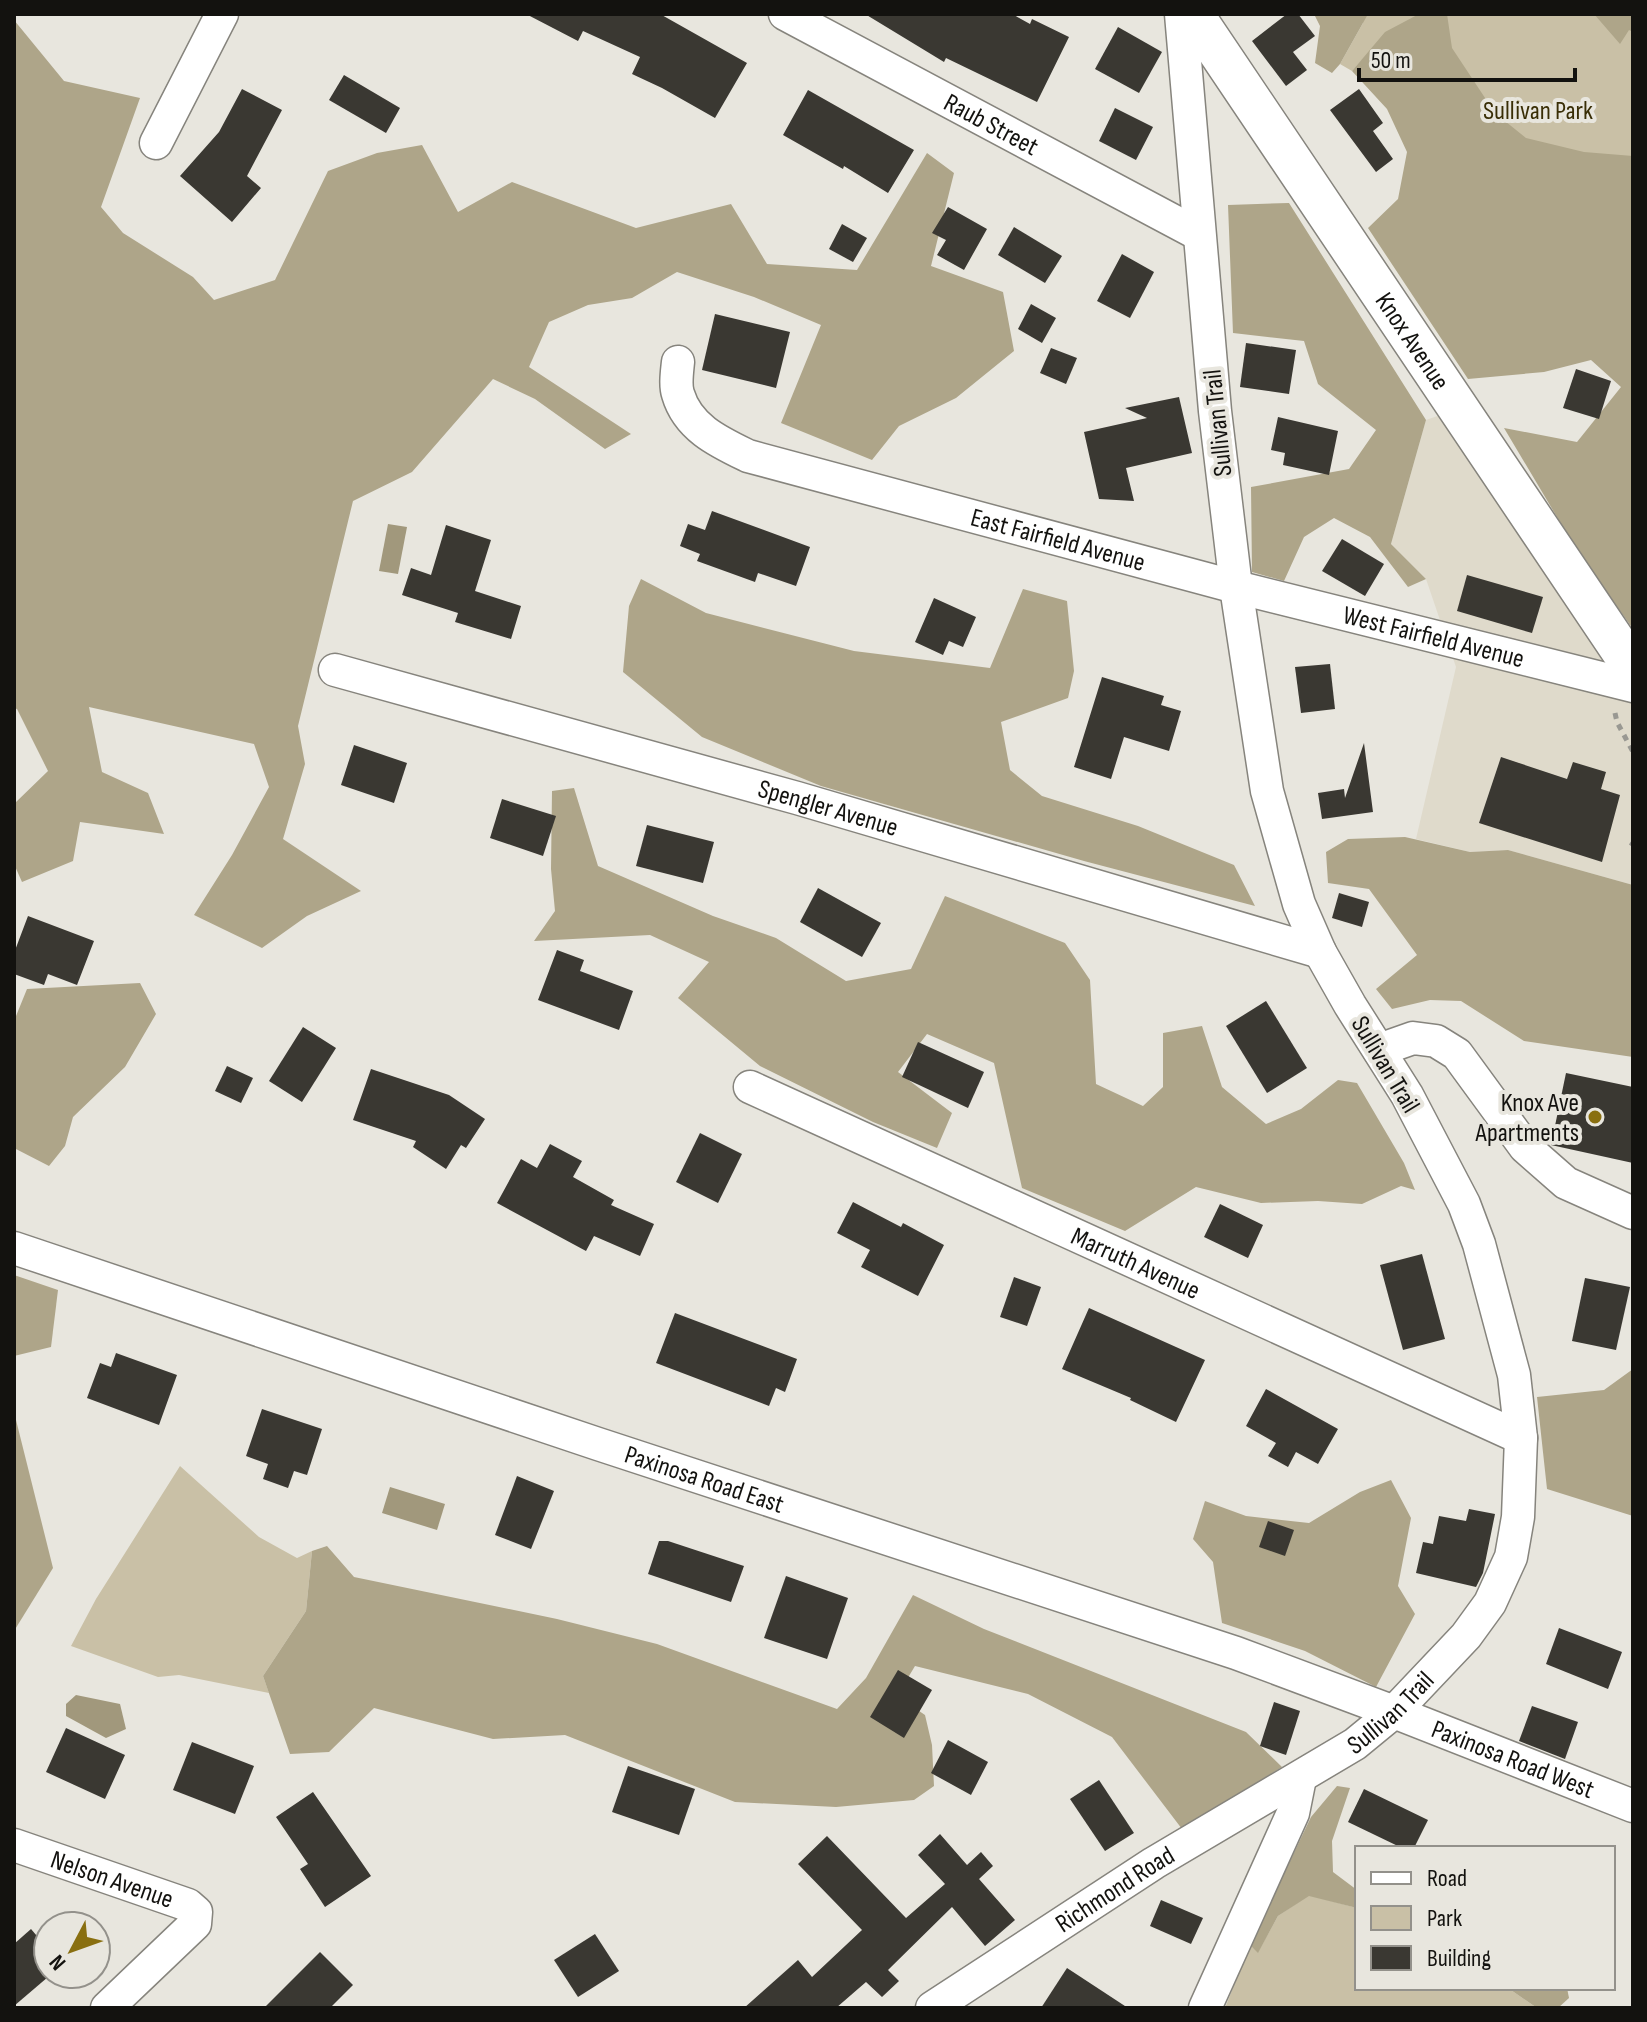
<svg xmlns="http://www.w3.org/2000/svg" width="1647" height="2022" viewBox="0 0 1647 2022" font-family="'Sofia Sans Condensed',sans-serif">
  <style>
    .built { fill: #dfdacb }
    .green { fill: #c9c0a6 }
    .forest { fill: #aea589 }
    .water { fill: #a1987c }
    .building { fill: #3a3832 }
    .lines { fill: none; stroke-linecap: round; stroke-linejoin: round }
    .minor-casing { stroke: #86847d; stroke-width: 35 }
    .major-casing { stroke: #86847d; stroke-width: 43 }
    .path { stroke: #999892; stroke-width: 5; stroke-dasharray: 6 6; stroke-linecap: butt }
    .minor { stroke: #fff; stroke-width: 32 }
    .major { stroke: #fff; stroke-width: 40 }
    .poi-dot { fill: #896f10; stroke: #e8e6de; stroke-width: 3 }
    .labels { text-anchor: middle; stroke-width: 8; stroke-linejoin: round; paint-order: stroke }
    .park-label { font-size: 26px; fill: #392e06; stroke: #e8e6de }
    .street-label { font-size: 26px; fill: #13120f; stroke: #e8e6de }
    .poi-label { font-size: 26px; fill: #13120f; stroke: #e8e6de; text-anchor: end }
  </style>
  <rect width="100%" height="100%" fill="#e8e6de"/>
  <path class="built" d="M1446,413L1633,699V885L1508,850L1470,852L1416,839L1456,667L1426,579L1391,544L1426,420Z"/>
  <g class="green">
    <path d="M1358,14H1633V326L1377,43L1352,71L1340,64L1363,23Z"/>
    <path d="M180,1466L259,1537L297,1558L312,1551L306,1611L263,1676L269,1693L179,1675L158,1677L71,1646L96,1599Z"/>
    <path d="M1309,1895L1357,1908V1988H1508L1537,2008H1225L1250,1945L1258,1952L1278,1916Z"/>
  </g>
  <g class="forest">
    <path d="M1314,14H1368L1340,64L1332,73L1315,63L1320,26Z"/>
    <path d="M1419,14H1447L1452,48L1495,113L1526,138L1584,152L1633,156V629L1576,549L1504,428L1577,442L1621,387L1591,360L1544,372L1468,379L1368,228L1398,199L1407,152L1387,109L1352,71L1385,32Z"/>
    <path d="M1594,14H1633V32L1629,30L1620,44Z"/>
    <path d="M14,20L64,81L140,98L101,207L123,233L193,277L214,300L275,280L328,171L377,153L422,145L458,212L512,182L636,228L731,204L767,264L857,270L927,153L954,173L931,266L1003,292L1014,351L956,398L899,426L872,460L781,423L821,325L754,297L677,272L632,298L588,305L549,322L529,367L631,434L605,449L535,399L493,379L412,472L353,501L298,726L305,764L283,839L361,891L307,916L262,948L194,915L232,855L269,787L254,744L89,707L102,772L148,793L164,834L80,822L73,861L22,882L14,864V804L48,771L17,709L14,708Z"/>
    <path d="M1289,203L1426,420L1391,544L1426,579L1408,587L1370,537L1334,518L1304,537L1284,581L1252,572L1251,487L1349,469L1376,430L1318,384L1304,341L1233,333L1228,205Z"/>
    <path d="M641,579L706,613L854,651L990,668L1023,589L1067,601L1074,671L1068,698L1001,722L1010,770L1042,796L1138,826L1234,865L1255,906L1084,861L821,786L702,737L623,672L629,606Z"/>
    <path d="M574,788L598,866L713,916L776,938L846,981L911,969L945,896L1065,943L1090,980L1096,1084L1143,1106L1163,1087V1033L1202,1026L1222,1087L1266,1124L1301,1109L1338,1080L1357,1083L1404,1163L1415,1190L1401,1186L1362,1204L1318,1201L1261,1203L1196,1187L1125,1231L1022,1188L994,1063L927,1034L898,1072L952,1113L937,1148L873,1122L760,1066L678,998L709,962L650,935L534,941L555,911L551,869L552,791Z"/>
    <path d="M1405,837L1470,852L1508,850L1633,885V1057L1524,1041L1461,1001L1430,1000L1392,1009L1376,989L1417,955L1369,889L1328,883L1326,852L1348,839Z"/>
    <path d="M140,983L156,1014L125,1067L73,1117L65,1146L49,1166L14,1148V1021L27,989Z"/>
    <path d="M14,1275L58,1290L51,1347L14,1356Z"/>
    <path d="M1633,1369V1516L1547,1489L1537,1397L1604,1390Z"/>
    <path d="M14,1412L53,1568L14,1631Z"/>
    <path d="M1391,1480L1411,1518L1398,1586L1415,1614L1376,1687L1305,1651L1222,1623L1213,1562L1193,1539L1205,1501L1246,1516L1309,1523L1360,1492Z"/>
    <path d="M327,1546L354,1577L557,1619L657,1644L837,1709L866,1678L913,1595L984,1629L1246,1732L1282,1767L1182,1829L1112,1737L1028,1694L915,1666L897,1696L925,1715L932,1745L934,1786L914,1800L836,1807L735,1802L565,1735L493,1739L374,1708L329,1752L290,1754L263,1676L306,1611L312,1551Z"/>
    <path d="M1337,1786L1350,1788L1332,1841L1333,1872L1357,1890V1908L1309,1896L1278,1916L1258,1953L1250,1945L1311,1817Z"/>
    <path d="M1508,1988H1567L1569,1998L1558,2008H1537Z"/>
  </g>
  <g class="water">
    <path d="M388,524L407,527L398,574L379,571Z"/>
    <path d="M390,1487L445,1504L437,1530L382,1513Z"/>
    <path d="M76,1695L120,1704L126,1729L106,1738L66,1716V1704Z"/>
  </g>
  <g class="building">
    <path d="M526,14H660L747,63L715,118L662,88L632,74L640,57L583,31L578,41Z"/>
    <path d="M865,14H1012L1030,24L1032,19L1069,37L1037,102L946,58L944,62Z"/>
    <path d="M1287,14H1298L1315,36L1293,52L1307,70L1286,86L1252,41Z"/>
    <path d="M1118,27L1162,52L1139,93L1095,69Z"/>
    <path d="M344,75L400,108L386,133L329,100Z"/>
    <path d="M242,89L282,110L247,176L261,188L232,222L180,176L219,132Z"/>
    <path d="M1359,89L1383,123L1373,131L1393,159L1376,172L1330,110Z"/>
    <path d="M808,90L914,150L888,193L844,166L843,169L783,135Z"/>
    <path d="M1115,108L1153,127L1136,160L1099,141Z"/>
    <path d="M948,207L987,229L964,270L937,255L946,240L932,233Z"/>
    <path d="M842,224L867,238L853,262L829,249Z"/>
    <path d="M1014,227L1062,256L1045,283L998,255Z"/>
    <path d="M1122,254L1154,272L1130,318L1097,301Z"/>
    <path d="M1031,304L1056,318L1042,343L1018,329Z"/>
    <path d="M715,314L790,332L776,388L702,370Z"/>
    <path d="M1246,343L1296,350L1289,394L1240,387Z"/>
    <path d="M1051,348L1077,358L1066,384L1040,373Z"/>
    <path d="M1576,369L1611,381L1599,419L1563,408Z"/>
    <path d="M1179,397L1192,453L1126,468L1134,501L1099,499L1084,432L1147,418L1125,408Z"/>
    <path d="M1278,417L1338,431L1329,475L1283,465L1285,453L1271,450Z"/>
    <path d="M712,511L810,547L796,586L758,573L755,582L697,561L700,554L680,546L688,524L705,530Z"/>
    <path d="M446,525L491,540L475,591L521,606L511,639L455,622L458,613L402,595L411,568L431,575Z"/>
    <path d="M1342,539L1384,564L1365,596L1322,571Z"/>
    <path d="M1467,575L1543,597L1532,633L1457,611Z"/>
    <path d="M934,598L976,617L963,647L949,641L943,655L915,642Z"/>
    <path d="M1330,664L1335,709L1301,713L1295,667Z"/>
    <path d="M1102,677L1164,696L1161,705L1181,711L1169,751L1124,737L1111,779L1074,767Z"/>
    <path d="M1364,743L1373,812L1322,819L1318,793L1344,789L1345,798Z"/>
    <path d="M354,745L407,763L394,803L341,785Z"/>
    <path d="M1501,757L1567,779L1573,762L1606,772L1601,789L1620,795L1602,862L1479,823Z"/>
    <path d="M502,799L556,816L543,856L490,838Z"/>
    <path d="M647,825L714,842L703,883L636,866Z"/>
    <path d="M818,888L881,923L862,957L800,922Z"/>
    <path d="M1339,893L1369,902L1362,927L1332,918Z"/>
    <path d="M28,916L94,941L77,985L48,974L44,985L14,974V953Z"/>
    <path d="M557,950L584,960L580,971L633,991L619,1030L538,1000Z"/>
    <path d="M1266,1001L1307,1068L1267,1093L1226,1026Z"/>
    <path d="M303,1027L336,1048L302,1102L269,1081Z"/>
    <path d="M918,1042L984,1072L968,1108L902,1077Z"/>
    <path d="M227,1066L253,1078L241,1103L215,1091Z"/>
    <path d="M371,1069L449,1095L485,1119L466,1148L461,1145L446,1169L413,1147L416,1141L353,1120Z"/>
    <path d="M1566,1073L1633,1087V1163L1551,1145Z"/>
    <path d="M700,1133L742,1154L718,1203L676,1182Z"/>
    <path d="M550,1144L582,1161L573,1177L614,1200L611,1205L654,1224L640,1256L594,1236L586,1251L497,1203L521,1159L537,1168Z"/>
    <path d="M853,1202L901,1227L903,1223L944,1245L918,1296L861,1267L870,1250L837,1233Z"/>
    <path d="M1220,1204L1263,1225L1248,1258L1204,1237Z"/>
    <path d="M1422,1254L1445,1339L1403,1350L1380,1265Z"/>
    <path d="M1014,1277L1041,1287L1027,1326L1000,1317Z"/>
    <path d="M1585,1278L1630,1287L1616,1350L1572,1341Z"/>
    <path d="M1089,1308L1205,1360L1176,1422L1130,1400L1131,1398L1062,1369Z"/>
    <path d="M675,1313L797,1359L785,1392L776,1388L769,1406L656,1363Z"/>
    <path d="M116,1353L177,1375L159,1425L87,1398L100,1363L111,1367Z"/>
    <path d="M1266,1389L1338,1429L1318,1464L1296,1452L1288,1467L1268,1456L1276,1443L1246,1426Z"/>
    <path d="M262,1409L322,1429L307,1475L294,1471L288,1488L263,1479L268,1464L246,1456Z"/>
    <path d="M517,1476L554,1491L531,1549L495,1535Z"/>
    <path d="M1469,1509L1495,1514L1483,1573L1476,1587L1416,1573L1423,1542L1433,1544L1439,1516L1466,1521Z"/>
    <path d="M1268,1521L1294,1530L1285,1556L1259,1547Z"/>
    <path d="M659,1541H668L744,1566L731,1602L648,1574Z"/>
    <path d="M786,1576L848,1598L827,1659L764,1638Z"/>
    <path d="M1559,1628L1622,1652L1608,1689L1546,1664Z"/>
    <path d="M898,1670L932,1690L904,1738L870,1717Z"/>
    <path d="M1274,1702L1300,1711L1286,1755L1260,1746Z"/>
    <path d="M1532,1706L1578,1722L1565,1759L1519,1741Z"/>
    <path d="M66,1728L125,1755L105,1799L46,1772Z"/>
    <path d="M948,1740L988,1762L971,1795L931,1773Z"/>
    <path d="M192,1742L254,1766L235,1814L173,1790Z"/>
    <path d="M628,1766L695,1789L679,1835L612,1812Z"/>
    <path d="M1099,1780L1134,1833L1105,1851L1070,1799Z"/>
    <path d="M1364,1789L1428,1820L1414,1848H1402L1348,1822Z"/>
    <path d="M313,1792L371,1876L325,1907L300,1869L308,1864L276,1817Z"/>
    <path d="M940,1834L967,1865L981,1852L993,1866L979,1879L1015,1920L985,1946L952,1907L888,1970L899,1981L882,1997L866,1982L836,2008H744L798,1960L812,1977L862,1930L798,1864L827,1836L906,1918L945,1884L918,1855Z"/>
    <path d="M1161,1900L1203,1918L1191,1944L1150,1926Z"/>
    <path d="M31,1929L48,1949V1977L14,2006V1944Z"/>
    <path d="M595,1934L619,1971L578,1997L554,1960Z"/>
    <path d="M320,1952L353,1985L330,2008H264Z"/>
    <path d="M1067,1968L1128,2008H1041Z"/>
  </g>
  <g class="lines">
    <g class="minor-casing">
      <g id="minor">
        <path id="s1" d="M785,14L1198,234"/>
        <path d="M156,143L222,14"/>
        <path id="s2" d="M678,362C677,372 675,385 678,394C688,428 719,442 748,456L1236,587L1633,686"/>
        <path id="s3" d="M335,670L797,798L1320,952"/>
        <path d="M1379,1050L1413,1038L1436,1041L1457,1054L1525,1147L1566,1183L1633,1213"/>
        <path id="s4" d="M750,1087L1521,1438"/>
        <path id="s5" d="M14,1248L598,1444L1236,1653L1394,1712L1633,1806"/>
        <path id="s6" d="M14,1845L188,1905L196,1912L195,1924L107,2008"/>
        <path id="s7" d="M932,2008L1154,1863L1355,1744L1394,1712L1466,1636L1490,1603L1511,1557L1518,1517L1521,1438L1514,1375L1479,1244L1464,1204L1407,1095L1350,1005L1320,952L1299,904L1267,791L1236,587L1215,411L1181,14"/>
        <path d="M1205,2008L1293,1813L1300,1778"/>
      </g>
    </g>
    <g class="major-casing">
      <g id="major">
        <path id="s8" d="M1193,14L1633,668"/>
      </g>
    </g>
    <g class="path">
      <path d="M1615,713L1617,722L1633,752"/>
      <path d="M1631,846L1633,843"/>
    </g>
    <use href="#minor" class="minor"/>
    <use href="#major" class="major"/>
  </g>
  <circle class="poi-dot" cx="1595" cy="1117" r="8"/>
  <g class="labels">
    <g class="park-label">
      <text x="1538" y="119">Sullivan Park</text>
    </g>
    <g class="street-label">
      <text dy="9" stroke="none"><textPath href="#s1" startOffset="234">Raub Street</textPath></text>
      <text dy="9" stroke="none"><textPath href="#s8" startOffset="394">Knox Avenue</textPath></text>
      <text transform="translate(1217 423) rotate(-96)" y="9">Sullivan Trail</text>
      <text dy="9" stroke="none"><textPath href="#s2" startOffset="450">East Fairfield Avenue</textPath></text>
      <text dy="9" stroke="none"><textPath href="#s2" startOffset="838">West Fairfield Avenue</textPath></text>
      <text dy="9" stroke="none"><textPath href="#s3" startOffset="512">Spengler Avenue</textPath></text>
      <text transform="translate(1386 1064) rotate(59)" y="9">Sullivan Trail</text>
      <text dy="9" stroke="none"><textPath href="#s4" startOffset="424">Marruth Avenue</textPath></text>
      <text dy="9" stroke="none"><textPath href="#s5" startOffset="728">Paxinosa Road East</textPath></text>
      <text dy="9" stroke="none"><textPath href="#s7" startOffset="546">Sullivan Trail</textPath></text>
      <text dy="9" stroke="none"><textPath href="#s5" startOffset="1584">Paxinosa Road West</textPath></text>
      <text dy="9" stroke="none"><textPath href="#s6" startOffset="104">Nelson Avenue</textPath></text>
      <text dy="9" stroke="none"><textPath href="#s7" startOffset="218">Richmond Road</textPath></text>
    </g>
    <g class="poi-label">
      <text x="1579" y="1111">Knox Ave<tspan x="1579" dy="30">Apartments</tspan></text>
    </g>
  </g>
  <rect width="1647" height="2022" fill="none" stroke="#13120f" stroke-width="32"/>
  <rect x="1355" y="1846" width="260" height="144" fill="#e8e6de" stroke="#93918b" stroke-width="2"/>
  <rect x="1371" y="1872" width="40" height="12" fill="#ffffff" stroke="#93918b" stroke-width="2"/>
  <text x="1427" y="1886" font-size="24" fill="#13120f">Road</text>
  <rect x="1371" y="1906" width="40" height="24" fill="#c9c0a6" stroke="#93918b" stroke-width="2"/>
  <text x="1427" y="1926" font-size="24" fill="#13120f">Park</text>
  <rect x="1371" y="1946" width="40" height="24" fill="#3a3832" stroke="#93918b" stroke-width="2"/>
  <text x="1427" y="1966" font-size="24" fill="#13120f">Building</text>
  <g transform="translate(72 1950) rotate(229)"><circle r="38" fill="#e8e6de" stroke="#93918b" stroke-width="2"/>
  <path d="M0-6L14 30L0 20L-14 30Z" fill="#896f10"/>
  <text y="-12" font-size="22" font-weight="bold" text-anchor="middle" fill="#13120f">N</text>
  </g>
  <path d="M1359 68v12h216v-12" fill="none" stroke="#13120f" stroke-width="4"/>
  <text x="1371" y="68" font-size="24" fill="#13120f" stroke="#e8e6de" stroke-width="6" paint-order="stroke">50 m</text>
</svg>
